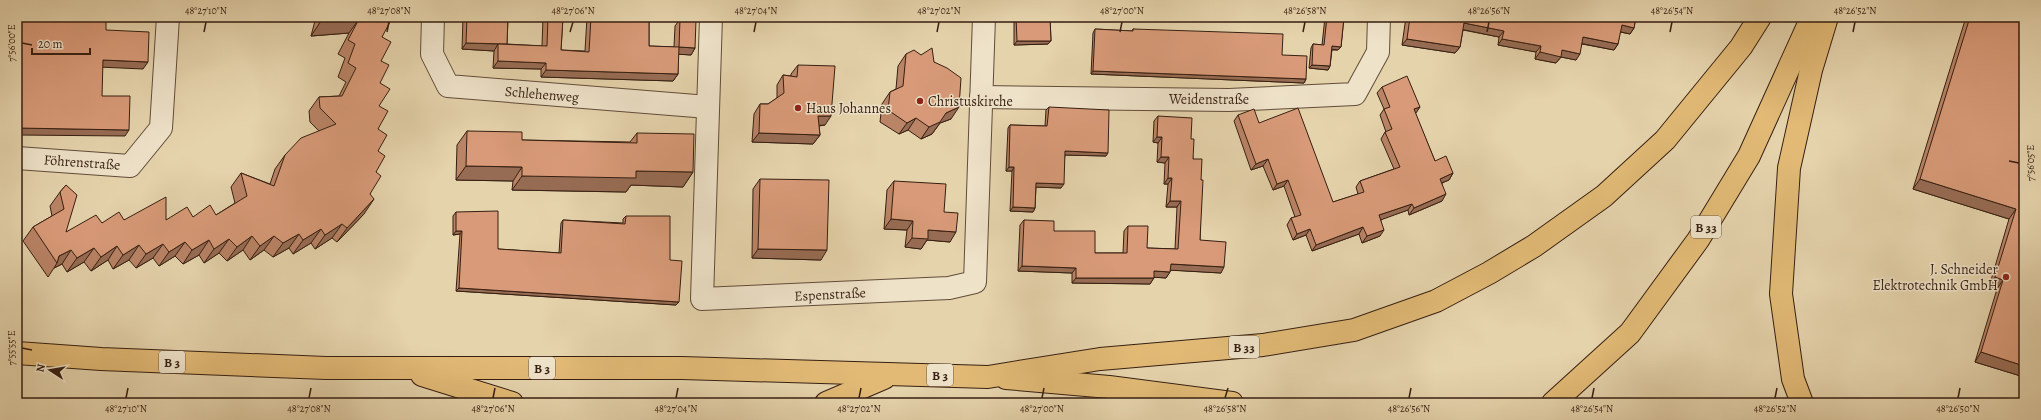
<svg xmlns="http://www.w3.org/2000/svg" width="2041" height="420" viewBox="0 0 2041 420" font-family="Alegreya,serif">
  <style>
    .green { fill: #bbbb85; stroke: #786d4b }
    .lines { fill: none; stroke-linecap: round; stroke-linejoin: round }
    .minor-casing { stroke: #624c38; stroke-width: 24 }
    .major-casing { stroke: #361f11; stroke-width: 24 }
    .highway-casing { stroke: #361f11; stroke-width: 24 }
    .minor { stroke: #eee2c9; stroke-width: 22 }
    .major { stroke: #e2ba76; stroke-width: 22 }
    .highway { stroke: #e2ba76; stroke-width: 22 }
    .wall { fill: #ba8467; stroke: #361f11 }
    .shaded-wall { fill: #976c54; stroke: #361f11 }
    .building { fill: #d89a78; stroke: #361f11 }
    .ticks { fill: none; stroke: #361f11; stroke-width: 1.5 }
    .poi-dot { fill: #8f2418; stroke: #eee2c9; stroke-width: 1.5 }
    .labels { text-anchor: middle; stroke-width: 3; stroke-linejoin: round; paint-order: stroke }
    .shield { fill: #eee2c9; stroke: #6d5a48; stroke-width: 1 }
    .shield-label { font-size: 13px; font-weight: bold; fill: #361f11 }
    .street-label { font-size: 14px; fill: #361f11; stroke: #eee2c9 }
    .poi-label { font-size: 14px; fill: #361f11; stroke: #eee2c9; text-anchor: start }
    .neatline { fill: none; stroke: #361f11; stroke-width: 1.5 }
    .ticks-label { font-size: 10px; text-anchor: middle; fill: #361f11 }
  </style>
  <rect width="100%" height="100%" fill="#e5d3ac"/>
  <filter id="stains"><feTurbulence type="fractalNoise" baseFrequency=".005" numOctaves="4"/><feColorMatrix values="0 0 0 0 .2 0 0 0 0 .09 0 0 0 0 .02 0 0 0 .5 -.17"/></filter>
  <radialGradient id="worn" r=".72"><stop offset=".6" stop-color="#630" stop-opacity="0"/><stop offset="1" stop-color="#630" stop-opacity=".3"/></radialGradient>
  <path class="green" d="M970,399L1038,403H846L850,401Z"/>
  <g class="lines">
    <g class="minor-casing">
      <g id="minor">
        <path d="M433,17L432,54L448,86L708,107"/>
        <path d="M711,17L702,299L949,288L975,282L984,17"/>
        <path d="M981,97L1229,100L1355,94L1378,52L1379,17"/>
        <path d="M17,158L130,166L161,128L168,17"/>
      </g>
    </g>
    <g class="major-casing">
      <path id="major" d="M1006,378L1109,387L1232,403"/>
    </g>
    <g class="highway-casing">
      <g id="highway">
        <path d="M17,353L101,359L326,368H682L988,377L1100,359L1263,345L1354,330L1436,301L1489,273L1534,246L1604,196L1665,140L1741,47L1760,17"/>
        <path d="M422,375L512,403"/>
        <path d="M826,403L884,378"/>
        <path d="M1553,403L1630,333L1698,240L1749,156L1812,17"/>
        <path d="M1802,403L1793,379L1781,294L1789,168L1811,70L1827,17"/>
      </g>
    </g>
    <use href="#minor" class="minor"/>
    <use href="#major" class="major"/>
    <use href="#highway" class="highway"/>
  </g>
  <g class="wall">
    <path d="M316,17H387L382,37L378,129V151L376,172L370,194L364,214L337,242L332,238L315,249L311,243L293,254L289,248L273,257L264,250L250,260L243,250L227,261L219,253L204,263L199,255L183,264L175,256L159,266L153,258L136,268L129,260L113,269L108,260L91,271L84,262L67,272L62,264L54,268L48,277L23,241L33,227L52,216L50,206L60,192L66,185V232L102,223L124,220H166L216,215L235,203L231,187L241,173L270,184L275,169L285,155L319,131L310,122L309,111L319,97L339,96L346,82L338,77L345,58L338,54L349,33L311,36Z"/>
    <path d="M463,17H508L507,44L542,46L543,17H563L561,50L585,51L587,17H649V46L674,47L675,26L680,19L695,48L691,55L678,54V74L673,81L541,77V69L493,68L494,51L462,49Z"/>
    <path d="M1014,17H1050L1051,41L1048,44L1014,45Z"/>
    <path d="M1325,17H1344L1341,47L1338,50H1332L1330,66L1328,70L1309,68L1311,48L1313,44L1322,45Z"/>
    <path d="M1406,17H1571L1583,19L1584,17H1636L1634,28L1630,34L1620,32L1618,44L1614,50L1582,44L1576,60L1561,57L1556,63L1535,59L1536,52L1498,45L1499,37L1463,30L1460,47L1455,53L1402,45Z"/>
    <path d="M1966,17H2024V377L1975,362L1997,289L1989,287L2009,219L1913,189Z"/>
    <path d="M1095,29L1132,31L1133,29L1282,55L1306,79L1304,83L1091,74L1093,33Z"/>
    <path d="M906,54L921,55L934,62L951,119L940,123L932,134L921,139L908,130L899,134L880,122L882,104L890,92L896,89L898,66Z"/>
    <path d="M798,65L825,125L819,126L820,135L813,144L752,142L754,114L760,104H768L777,98V85L783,75L791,76V74Z"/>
    <path d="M1382,87L1420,107L1415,113L1435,161L1453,173L1449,180L1442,183V201L1409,215L1408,210L1381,219L1380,236L1362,243L1359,234L1312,251L1306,235L1293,240L1287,225L1291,218L1295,217L1284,186L1273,190L1263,166L1251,170L1234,121L1238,115L1259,123L1333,202L1358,194L1356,187L1360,181L1394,169L1381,139L1385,132H1386L1380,115L1384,109L1377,93Z"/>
    <path d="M1049,107L1106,156L1065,155L1061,188L1036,187L1035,208L1033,212L1010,211L1012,171H1006L1008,128L1010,125L1045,126L1046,110Z"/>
    <path d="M1158,116L1191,139L1193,159L1201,180L1200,240L1221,273L1171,270L1166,278L1154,277L1150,284L1072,283V273L1018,271L1020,225L1024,220L1054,231L1095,253H1123L1124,231L1128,226L1147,248L1175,249L1177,207H1166L1168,184H1164L1165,163L1157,162L1158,143L1153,142L1154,121Z"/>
    <path d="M467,131L522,140L630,142L637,133L693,172L683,187L631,185L626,192L512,190L513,181L456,180L457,145Z"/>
    <path d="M760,179L821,260L752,258L753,189Z"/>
    <path d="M894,181L944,212L950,242L927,240L921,249L905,247L907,230L884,229L887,190Z"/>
    <path d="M456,212L498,249L559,253L561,223L563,220L623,223V219L626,216L670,260L676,305L456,291L460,234L453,235V216Z"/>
  </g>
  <g class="shaded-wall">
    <path d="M359,19L349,33L311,36L321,21Z"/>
    <path d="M1464,23L1504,31L1499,37L1460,29Z"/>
    <path d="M1622,25L1634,28L1630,34L1617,31Z"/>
    <path d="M1583,37L1618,44L1614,50L1579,43Z"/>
    <path d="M1407,39L1460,47L1455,53L1402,45Z"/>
    <path d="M1502,39L1541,46L1536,52L1498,45Z"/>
    <path d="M1017,41H1051L1048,44L1014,45Z"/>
    <path d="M466,43L498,44L494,51L462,49Z"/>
    <path d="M1332,46L1341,47L1338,50L1330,49Z"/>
    <path d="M679,47L695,48L691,55L674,54Z"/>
    <path d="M1562,50L1580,54L1576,60L1561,57L1556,63L1535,59L1540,52Z"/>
    <path d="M103,60L148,62L143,69L98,67Z"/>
    <path d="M498,61L546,63L541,69L493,68Z"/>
    <path d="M1312,65L1330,66L1328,70L1309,68Z"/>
    <path d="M546,70L678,74L673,81L541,77Z"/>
    <path d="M1093,71L1306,79L1304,83L1091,74Z"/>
    <path d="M959,107L951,119L940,123L932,134L921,139L929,127L946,113Z"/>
    <path d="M1420,107L1416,113L1409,116L1414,109Z"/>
    <path d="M818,116H831L825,125L812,126Z"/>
    <path d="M916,118L908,130L899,134L907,123Z"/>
    <path d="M17,128L129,130L125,136L17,135Z"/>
    <path d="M759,133L820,135L813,144L752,142Z"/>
    <path d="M1157,137H1162L1158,143L1153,142Z"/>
    <path d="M1065,151L1108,153L1106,156L1063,155Z"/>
    <path d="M1161,157H1169L1165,163L1157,162Z"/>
    <path d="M1268,159L1263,166L1251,170L1256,164Z"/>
    <path d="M466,166L522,167L513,181L456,180Z"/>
    <path d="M1009,167H1014L1012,171H1006Z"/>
    <path d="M636,171L693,172L683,187L631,185L626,192L512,190L522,176Z"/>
    <path d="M1453,173L1449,180L1436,185L1440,179Z"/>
    <path d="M1168,178H1172L1168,184H1164Z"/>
    <path d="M1920,179L2016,209L2009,219L1913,189Z"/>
    <path d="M1288,180L1284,186L1273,190L1277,184Z"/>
    <path d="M1036,183L1064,184L1061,188L1033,187Z"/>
    <path d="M1446,194L1442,201L1409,215L1414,208Z"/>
    <path d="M374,199L364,214L337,242L347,228Z"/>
    <path d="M1170,201H1181L1177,207H1166Z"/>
    <path d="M1412,204L1408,210L1375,222L1379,215Z"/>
    <path d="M1013,207L1035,208L1033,212L1010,211Z"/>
    <path d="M891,219L913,221L907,230L884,229Z"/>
    <path d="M342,224L332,238L315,249L325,235Z"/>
    <path d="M1363,227L1359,234L1312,251L1316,245Z"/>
    <path d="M321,229L311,243L293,254L303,240Z"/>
    <path d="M1310,229L1306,235L1293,240L1297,234Z"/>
    <path d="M928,230L956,232L950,242L927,240L921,249L905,247L912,238Z"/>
    <path d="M1384,230L1380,236L1362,243L1367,236Z"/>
    <path d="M456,231H462L460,234L453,235Z"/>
    <path d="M299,234L289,248L273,257L283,243Z"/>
    <path d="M252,236L243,250L227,261L237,247Z"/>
    <path d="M274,236L264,250L250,260L260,246Z"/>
    <path d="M229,239L219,253L204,263L214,249Z"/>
    <path d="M209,240L199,255L183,264L192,250Z"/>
    <path d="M185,242L175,256L159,266L169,252Z"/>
    <path d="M163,244L153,258L136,268L146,254Z"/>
    <path d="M139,245L129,260L113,269L123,255Z"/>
    <path d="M117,246L108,260L91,271L101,257Z"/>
    <path d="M94,248L84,262L67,272L77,258Z"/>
    <path d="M758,249L827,250L821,260L752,258Z"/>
    <path d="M71,250L62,264L54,268L57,263L59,256Z"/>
    <path d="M1171,264L1224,267L1221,273L1167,270Z"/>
    <path d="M1022,266L1076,268L1072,273L1018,271Z"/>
    <path d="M1154,271L1170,272L1166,278L1150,277Z"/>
    <path d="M1995,277L2003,280L1997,289L1989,287Z"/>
    <path d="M1076,278H1154L1150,284L1072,283Z"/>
    <path d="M459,288L679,302L676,305L456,291Z"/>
    <path d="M1981,352L2024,366V377L1975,362Z"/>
  </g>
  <g class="building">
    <path d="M17,17H106V30L149,32L148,62L103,60L102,96H130L129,130L17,128Z"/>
    <path d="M322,17H387L391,20L382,37L391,42L381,61L389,65L380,83L390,89L379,106L388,111L378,129L387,135L378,151L385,156L376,172L381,176L370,194L374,199L347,228L342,224L325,235L321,229L303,240L299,234L283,243L274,236L260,246L252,236L237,247L229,239L214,249L209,240L192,250L185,242L169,252L163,244L146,254L139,245L123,255L117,246L101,257L94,248L77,258L71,250L59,256L57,263L33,227L64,209L60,192L66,185L77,195L66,232L96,215L102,223L119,212L124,220L166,197V220L187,207L193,217L210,205L216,215L247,196L241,173L274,186L285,155L301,138L336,124L320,108L319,97L342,96L356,68L348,63L355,44L348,40L359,19L321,21Z"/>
    <path d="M467,17H508L507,44L466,43Z"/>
    <path d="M548,17H563L561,50L589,52L591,17H649V46L679,47L678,74L546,70V63L498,61V44L547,46Z"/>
    <path d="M1016,17H1050L1051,41H1017Z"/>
    <path d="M1327,17H1344L1341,47L1332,46L1330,66L1312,65L1313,44L1324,45Z"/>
    <path d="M1410,17H1571L1586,20L1587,17H1636L1634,28L1622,25L1618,44L1583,37L1580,54L1562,50L1561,57L1540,52L1541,46L1502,39L1504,31L1464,23L1460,47L1407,39Z"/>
    <path d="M1970,17H2024V366L1981,352L2003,280L1995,277L2016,209L1920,179Z"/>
    <path d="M680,19L696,20L695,48L679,47Z"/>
    <path d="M1095,29L1133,31V29L1283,34L1282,55L1307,56L1306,79L1093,71Z"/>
    <path d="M932,48L934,62L947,68L961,78L959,107L946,113L940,122L929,127L916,118L907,123L888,110L890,92L903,86L906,54L914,50L921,55Z"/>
    <path d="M798,65L835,66L831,116H818L820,135L759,133L760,104H768L784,93L783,75L797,77Z"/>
    <path d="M1407,76L1420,107L1414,109L1435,161L1446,156L1453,173L1440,179L1446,194L1414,208L1412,204L1379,215L1384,230L1367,236L1363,227L1316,245L1310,229L1297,234L1291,218L1301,215L1288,180L1277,184L1268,159L1256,164L1238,115L1254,109L1259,123L1298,108L1333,202L1364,192L1360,181L1400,167L1385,132L1392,129L1384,109L1390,107L1382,87Z"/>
    <path d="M1049,107L1109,110L1108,153L1065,151L1064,184L1036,183L1035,208L1013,207L1014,167H1009L1010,125L1047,126Z"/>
    <path d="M1158,116L1192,118L1191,139H1194L1193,159H1202L1201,180H1203L1200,240L1226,242L1224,267L1171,264L1170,272L1154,271V278H1076V268L1022,266L1024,220L1054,221V231H1095V253H1127L1128,226H1148L1147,248L1178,249L1181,201H1170L1172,178H1168L1169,157H1161L1162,137H1157Z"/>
    <path d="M467,131L522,132V140L637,143V133L694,134L693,172L636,171V178L522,176V167L466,166Z"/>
    <path d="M760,179L829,180L827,250L758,249Z"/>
    <path d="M894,181L946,184L944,212L958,213L956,232L928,230V239L912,238L913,221L891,219Z"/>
    <path d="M498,211V249L561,253L563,220L625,224L626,216H670V260L682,261L679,302L459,288L462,231H456V212Z"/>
  </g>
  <path class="ticks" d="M204,32L206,22M387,32L389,22M570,32L573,22M754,32L756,22M937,32L939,22M1120,32L1122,22M1303,32L1305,22M1487,32L1489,22M1670,32L1672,22M1853,32L1855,22M22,43L32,45M2009,161L2019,163M22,348L32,350M126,398L128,388M309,398L311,388M493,398L495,388M676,398L678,388M859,398L861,388M1042,398L1044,388M1225,398L1228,388M1409,398L1411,388M1592,398L1594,388M1775,398L1777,388M1958,398L1960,388"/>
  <g class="poi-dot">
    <circle cx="920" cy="101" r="4"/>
    <circle cx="798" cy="108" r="4"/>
    <circle cx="2006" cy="277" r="4"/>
  </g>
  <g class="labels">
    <g class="shield">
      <rect x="1691" y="216" width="30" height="22" rx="3"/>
      <rect x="1229" y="336" width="30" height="22" rx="3"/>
      <rect x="159" y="351" width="26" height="22" rx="3"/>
      <rect x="529" y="357" width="26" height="22" rx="3"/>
      <rect x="927" y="364" width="26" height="22" rx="3"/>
    </g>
    <g class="shield-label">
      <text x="1706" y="232">B 33</text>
      <text x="1244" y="352">B 33</text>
      <text x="172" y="367">B 3</text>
      <text x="542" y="373">B 3</text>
      <text x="940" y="380">B 3</text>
    </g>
    <g class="street-label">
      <text transform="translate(542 94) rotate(5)" y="5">Schlehenweg</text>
      <text x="1209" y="104">Weidenstraße</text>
      <text transform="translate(82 162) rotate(4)" y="5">Föhrenstraße</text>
      <text transform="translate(830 294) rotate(-3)" y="5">Espenstraße</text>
    </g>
    <g class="poi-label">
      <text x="928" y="106">Christuskirche</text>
      <text x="806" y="113">Haus Johannes</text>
      <text x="1998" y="274" text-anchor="end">J. Schneider<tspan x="1998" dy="16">Elektrotechnik GmbH</tspan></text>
    </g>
  </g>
  <rect width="2041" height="420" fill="none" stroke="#e5d3ac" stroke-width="44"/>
  <g transform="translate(50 370) rotate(282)" stroke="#eee2c9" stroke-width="3" paint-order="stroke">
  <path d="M0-3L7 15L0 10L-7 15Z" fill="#361f11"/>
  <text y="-6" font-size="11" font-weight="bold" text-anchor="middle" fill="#361f11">N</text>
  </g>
  <path d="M32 48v6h58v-6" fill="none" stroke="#361f11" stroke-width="2"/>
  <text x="38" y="48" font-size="12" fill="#361f11" stroke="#eee2c9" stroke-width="3" paint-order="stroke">20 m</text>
  <rect x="22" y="22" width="1997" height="376" class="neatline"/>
  <g class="ticks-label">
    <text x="206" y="14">48°27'10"N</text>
    <text x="389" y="14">48°27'08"N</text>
    <text x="573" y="14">48°27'06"N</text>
    <text x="756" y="14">48°27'04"N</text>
    <text x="939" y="14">48°27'02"N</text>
    <text x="1122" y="14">48°27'00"N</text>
    <text x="1305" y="14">48°26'58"N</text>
    <text x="1489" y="14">48°26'56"N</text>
    <text x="1672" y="14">48°26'54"N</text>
    <text x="1855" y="14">48°26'52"N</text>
    <text transform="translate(11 43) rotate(-90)" y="4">7°56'00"E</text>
    <text transform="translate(2030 163) rotate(-90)" y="4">7°56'05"E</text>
    <text transform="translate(11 348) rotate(-90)" y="4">7°55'55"E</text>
    <text x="126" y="412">48°27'10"N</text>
    <text x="309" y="412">48°27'08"N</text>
    <text x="493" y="412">48°27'06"N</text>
    <text x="676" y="412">48°27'04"N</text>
    <text x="859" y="412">48°27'02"N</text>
    <text x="1042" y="412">48°27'00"N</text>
    <text x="1225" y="412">48°26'58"N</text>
    <text x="1409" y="412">48°26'56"N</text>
    <text x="1592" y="412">48°26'54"N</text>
    <text x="1775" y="412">48°26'52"N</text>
    <text x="1958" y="412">48°26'50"N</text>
  </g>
  <rect width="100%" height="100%" filter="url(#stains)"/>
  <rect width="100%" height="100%" fill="url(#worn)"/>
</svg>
